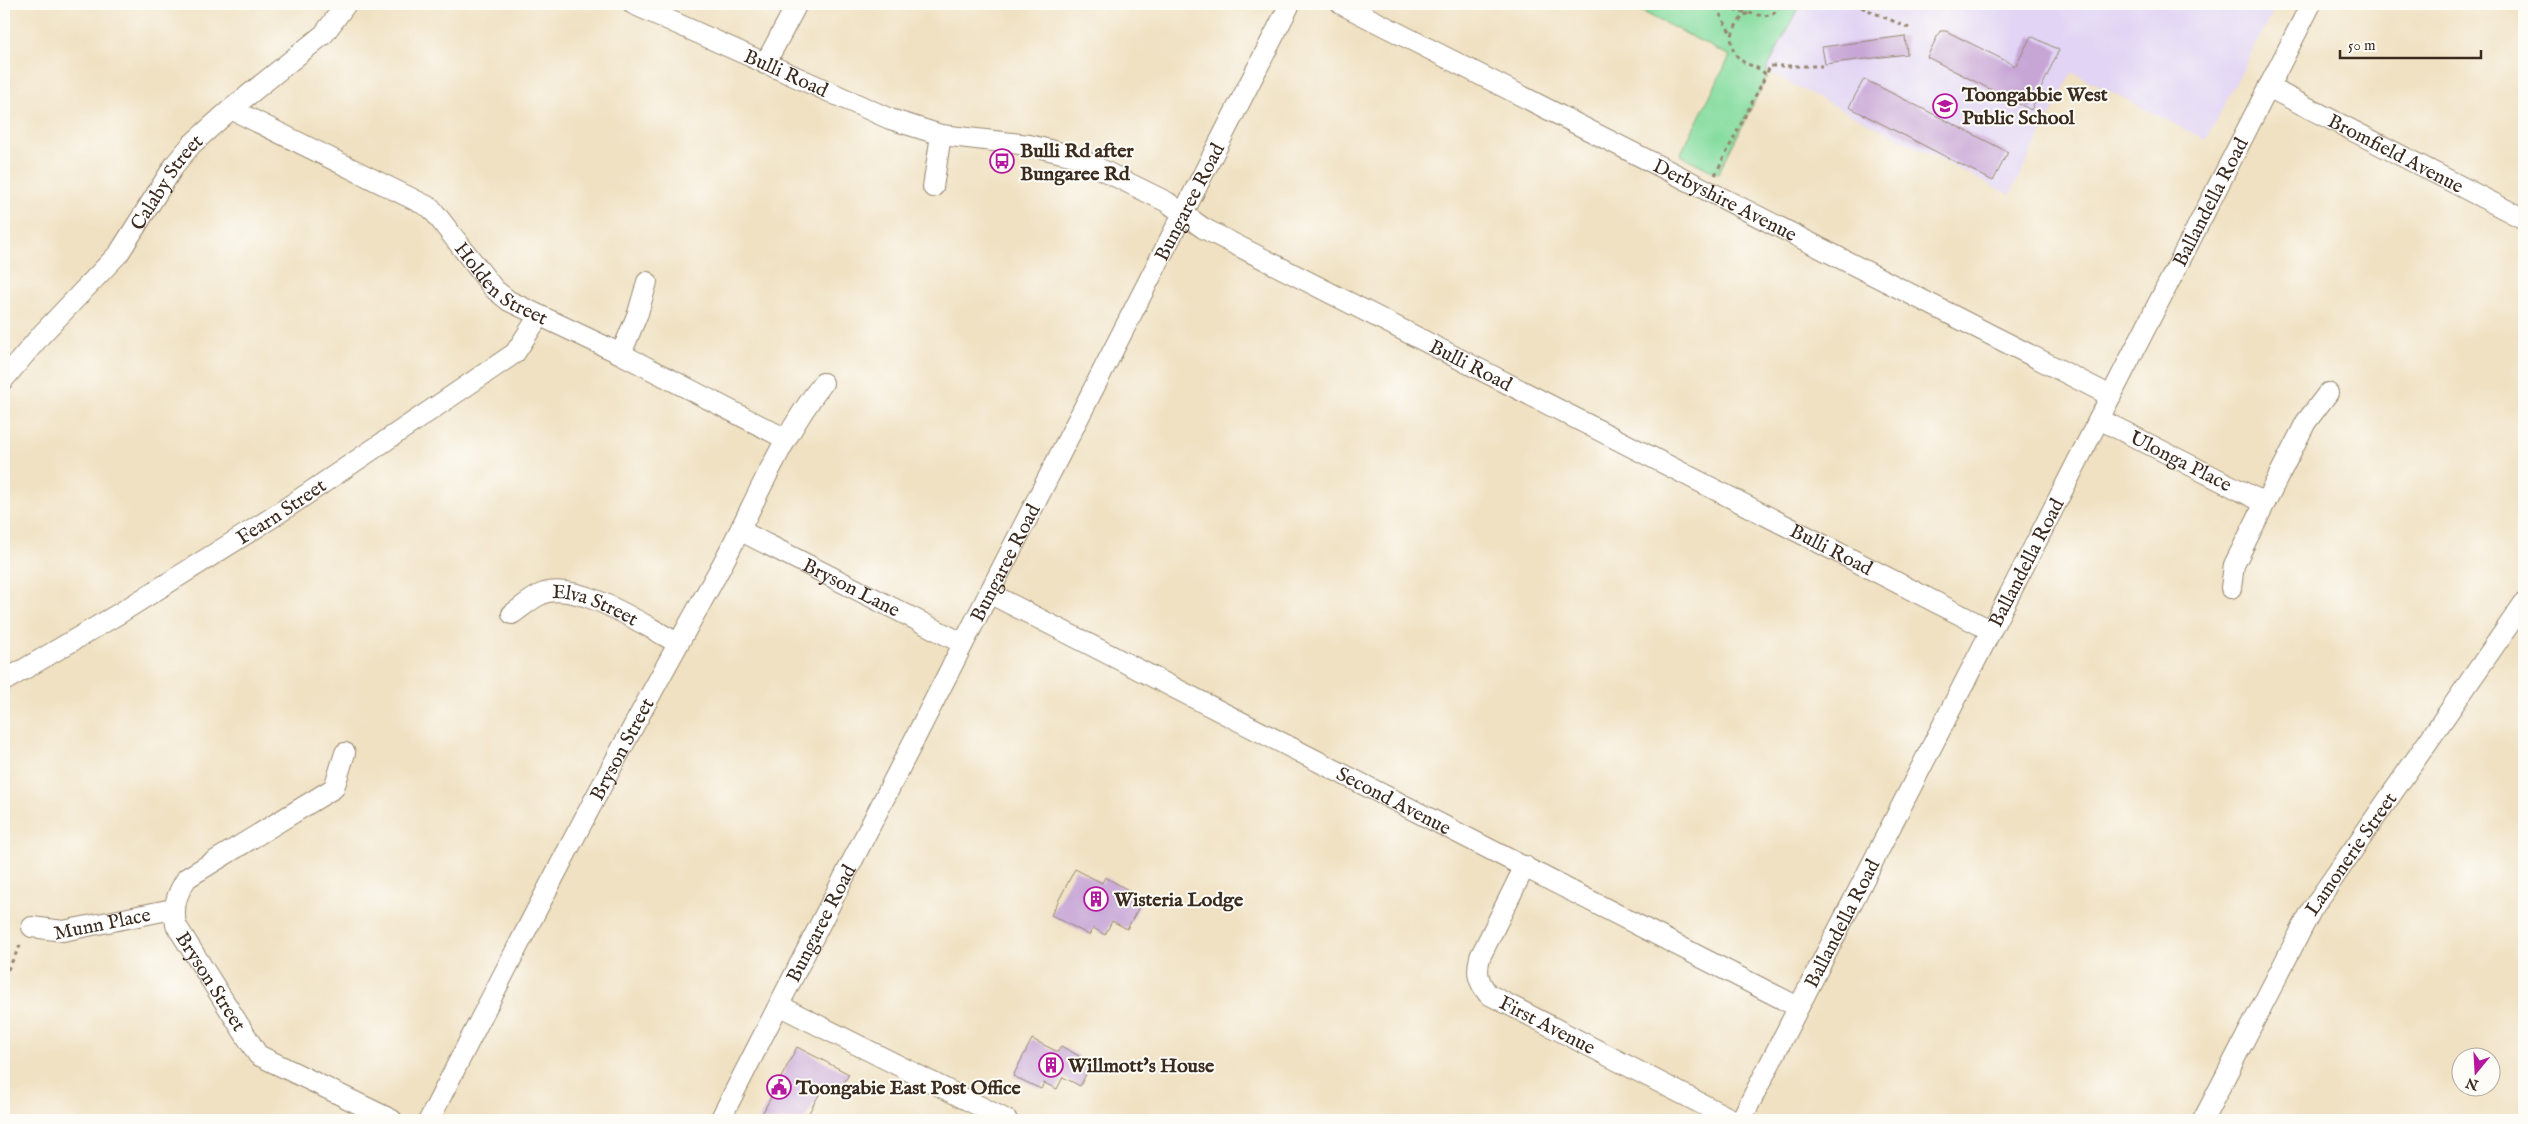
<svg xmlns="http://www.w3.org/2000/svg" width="2528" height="1124" viewBox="0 0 2528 1124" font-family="'IM FELL English',serif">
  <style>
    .built { fill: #e1d4f4 }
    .green { fill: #87dda0; stroke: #61845f }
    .building { fill: #c7a6d6 }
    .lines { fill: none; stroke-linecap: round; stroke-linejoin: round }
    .minor-casing { stroke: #968670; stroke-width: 22 }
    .path { stroke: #968670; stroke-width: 3; stroke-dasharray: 4 4; stroke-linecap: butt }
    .minor { stroke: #fff; stroke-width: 20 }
    .labels { text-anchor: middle; stroke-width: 4; stroke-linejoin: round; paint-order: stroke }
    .street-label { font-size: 20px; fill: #3b2a1e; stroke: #fdfcf7 }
    .poi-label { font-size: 20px; font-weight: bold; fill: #3b2a1e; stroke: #fdfcf7; text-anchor: start }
  </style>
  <rect width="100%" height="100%" fill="#fdfcf7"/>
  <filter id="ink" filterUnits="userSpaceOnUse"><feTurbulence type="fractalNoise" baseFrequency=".02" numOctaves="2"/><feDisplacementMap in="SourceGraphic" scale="10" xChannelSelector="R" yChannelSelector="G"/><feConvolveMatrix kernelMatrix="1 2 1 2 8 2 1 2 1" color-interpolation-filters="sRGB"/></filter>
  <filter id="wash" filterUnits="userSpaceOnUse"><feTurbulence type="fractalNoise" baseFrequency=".0096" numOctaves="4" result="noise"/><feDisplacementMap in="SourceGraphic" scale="20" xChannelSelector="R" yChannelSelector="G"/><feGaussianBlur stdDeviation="1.12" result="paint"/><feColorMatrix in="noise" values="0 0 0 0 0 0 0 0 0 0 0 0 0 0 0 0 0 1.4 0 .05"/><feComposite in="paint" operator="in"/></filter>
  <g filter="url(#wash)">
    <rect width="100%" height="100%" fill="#f0e1c2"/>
    <path class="built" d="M1800,4H2277L2206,140L2072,72L2010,195L1766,71Z"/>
    <path class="green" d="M1627,4H1800L1766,71L1769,73L1718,174L1680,155L1730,56Z"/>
    <g id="blocks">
      <g class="building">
        <path d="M1940,31H1946L2016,66L2031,36L2059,50L2031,110L1927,57Z"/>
        <path d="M1905,36L1907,54L1825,64L1822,47Z"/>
        <path d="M1864,79L2008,152L1993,181L1849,107Z"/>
        <path d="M1075,869L1102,883L1105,877L1130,891L1128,896L1141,903L1127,929L1112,921L1105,935L1093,928L1089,935L1051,915Z"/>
        <path d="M1032,1039L1058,1052L1061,1046L1079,1056L1076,1062L1089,1068L1080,1086L1063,1077L1057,1089L1044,1083L1041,1089L1013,1076Z"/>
        <path d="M797,1047L849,1074L840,1090L826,1082L805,1120H759Z"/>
      </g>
    </g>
  </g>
  <g filter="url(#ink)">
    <use href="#blocks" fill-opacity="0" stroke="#968670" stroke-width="1"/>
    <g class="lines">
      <g class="minor-casing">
        <g id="minor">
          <path id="s1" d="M633,4L890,119L941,135L1029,145L1074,156L1167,202L1203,228L1990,630"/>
          <path id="s2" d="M1341,4L2111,396"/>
          <path d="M765,64L797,4"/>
          <path id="s3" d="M2268,87L2524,219"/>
          <path id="s4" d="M231,109L431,208L494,289L509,301L621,354L786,439"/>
          <path d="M933,187L941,135"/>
          <path d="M621,354L638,313L647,282"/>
          <path id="s5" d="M4,379L42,334L119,253L176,163L192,144L231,109L324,34L346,4"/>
          <path id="s6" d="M2099,419L2265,503"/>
          <path id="s7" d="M741,531L962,643"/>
          <path d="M2231,588L2234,565L2265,503L2306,422L2328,393"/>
          <path id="s8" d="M989,593L1798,1007"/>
          <path id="s9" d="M512,614C521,608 533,597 544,593C582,582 644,626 678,643"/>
          <path id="s10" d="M4,681L120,613L273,517L515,353L539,316"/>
          <path id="s11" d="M345,753L334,788L187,878C176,895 173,905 176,925L258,1055L392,1120"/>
          <path id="s12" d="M1525,866L1480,957C1476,973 1478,981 1488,994L1733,1120"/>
          <path id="s13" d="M32,927L63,931L173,909"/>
          <path d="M780,1006L1007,1120"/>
          <path id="s14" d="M429,1120C522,937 616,754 717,574C752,511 778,441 823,383"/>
          <path id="s15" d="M720,1120L1290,4"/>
          <path id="s16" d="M1741,1120L2311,4"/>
          <path id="s17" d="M2203,1120L2312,909L2524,603"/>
        </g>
      </g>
      <g class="path">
        <path d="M1702,4L1764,16L1773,14L1781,4"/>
        <path d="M1854,4L1909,28"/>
        <path d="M1716,7L1731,34"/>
        <path d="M1748,13C1733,23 1724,45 1740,59C1749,68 1755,63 1766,75L1770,66H1822"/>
        <path d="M1715,175L1766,75"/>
        <path d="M4,977L22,942"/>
      </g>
      <use href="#minor" class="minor"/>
    </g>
  </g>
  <defs>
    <g id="school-ring" transform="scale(1.25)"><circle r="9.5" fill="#fdfcf7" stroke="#b5179e" stroke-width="1.5"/><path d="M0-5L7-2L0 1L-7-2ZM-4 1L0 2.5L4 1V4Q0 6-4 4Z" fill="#b5179e"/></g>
    <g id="bus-ring" transform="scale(1.25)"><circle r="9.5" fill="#fdfcf7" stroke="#b5179e" stroke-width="1.5"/><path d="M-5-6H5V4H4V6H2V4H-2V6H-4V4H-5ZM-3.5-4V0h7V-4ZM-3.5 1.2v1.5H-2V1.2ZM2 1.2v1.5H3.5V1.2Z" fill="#b5179e"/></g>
    <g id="building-ring" transform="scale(1.25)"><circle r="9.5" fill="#fdfcf7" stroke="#b5179e" stroke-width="1.5"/><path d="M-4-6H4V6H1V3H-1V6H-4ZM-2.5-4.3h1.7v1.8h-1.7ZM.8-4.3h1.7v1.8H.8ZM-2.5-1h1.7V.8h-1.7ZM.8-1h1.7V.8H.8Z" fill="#b5179e"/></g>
    <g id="civic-ring" transform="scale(1.25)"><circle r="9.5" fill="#fdfcf7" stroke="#b5179e" stroke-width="1.5"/><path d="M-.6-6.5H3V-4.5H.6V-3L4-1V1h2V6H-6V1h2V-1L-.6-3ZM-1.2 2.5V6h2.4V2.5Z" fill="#b5179e"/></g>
  </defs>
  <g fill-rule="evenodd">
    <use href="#school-ring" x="1945" y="106"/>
    <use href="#bus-ring" x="1002" y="161"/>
    <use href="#building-ring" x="1096" y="899"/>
    <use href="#building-ring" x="1051" y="1065"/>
    <use href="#civic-ring" x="779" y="1087"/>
  </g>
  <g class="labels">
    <g class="street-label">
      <text dy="7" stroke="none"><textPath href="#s1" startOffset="168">Bulli Road</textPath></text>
      <text dy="7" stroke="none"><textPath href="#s3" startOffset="144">Bromfield Avenue</textPath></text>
      <text dy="7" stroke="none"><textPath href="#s5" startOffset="256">Calaby Street</textPath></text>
      <text dy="7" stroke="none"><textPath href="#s2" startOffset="431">Derbyshire Avenue</textPath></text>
      <text dy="7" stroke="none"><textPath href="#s15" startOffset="1031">Bungaree Road</textPath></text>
      <text dy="7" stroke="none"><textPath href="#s16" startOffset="1031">Ballandella Road</textPath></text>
      <text dy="7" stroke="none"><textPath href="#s4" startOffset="328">Holden Street</textPath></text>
      <text dy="7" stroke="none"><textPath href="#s1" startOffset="919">Bulli Road</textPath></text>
      <text dy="7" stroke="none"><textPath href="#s6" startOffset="92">Ulonga Place</textPath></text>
      <text dy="7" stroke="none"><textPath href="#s10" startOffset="325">Fearn Street</textPath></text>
      <text dy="7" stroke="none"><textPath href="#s1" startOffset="1324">Bulli Road</textPath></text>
      <text dy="7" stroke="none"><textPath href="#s15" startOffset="626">Bungaree Road</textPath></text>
      <text dy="7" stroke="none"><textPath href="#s16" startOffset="626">Ballandella Road</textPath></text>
      <text dy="7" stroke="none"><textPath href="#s7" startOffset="124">Bryson Lane</textPath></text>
      <text dy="7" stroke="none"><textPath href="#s9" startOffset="92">Elva Street</textPath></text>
      <text dy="7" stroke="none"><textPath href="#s14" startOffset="418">Bryson Street</textPath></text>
      <text dy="7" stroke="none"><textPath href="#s8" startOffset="455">Second Avenue</textPath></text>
      <text dy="7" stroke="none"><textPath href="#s17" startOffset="305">Lamonerie Street</textPath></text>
      <text dy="7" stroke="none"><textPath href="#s13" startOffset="71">Munn Place</textPath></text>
      <text dy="7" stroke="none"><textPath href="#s16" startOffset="221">Ballandella Road</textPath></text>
      <text dy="7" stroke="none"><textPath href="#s15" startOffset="221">Bungaree Road</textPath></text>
      <text dy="7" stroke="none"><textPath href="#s11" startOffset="325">Bryson Street</textPath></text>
      <text dy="7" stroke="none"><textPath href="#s12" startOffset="208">First Avenue</textPath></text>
    </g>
    <g class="poi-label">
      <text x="1962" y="101">Toongabbie West<tspan x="1962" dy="23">Public School</tspan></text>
      <text x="1020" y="157">Bulli Rd after<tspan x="1020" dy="23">Bungaree Rd</tspan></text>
      <text x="1114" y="906">Wisteria Lodge</text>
      <text x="1068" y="1072">Willmott's House</text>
      <text x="796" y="1094">Toongabie East Post Office</text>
    </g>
  </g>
  <rect width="2528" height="1124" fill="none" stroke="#fdfcf7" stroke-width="20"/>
  <g transform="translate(2476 1072) rotate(198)"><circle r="24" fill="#fdfcf7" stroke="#afa8a0"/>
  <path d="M0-4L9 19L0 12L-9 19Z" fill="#b5179e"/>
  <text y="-8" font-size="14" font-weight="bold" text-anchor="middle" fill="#3b2a1e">N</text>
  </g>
  <path d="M2340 50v8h141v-8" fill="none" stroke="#3b2a1e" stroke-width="2.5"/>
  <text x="2348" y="50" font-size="15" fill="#3b2a1e" stroke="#fdfcf7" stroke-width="4" paint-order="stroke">50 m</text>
</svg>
